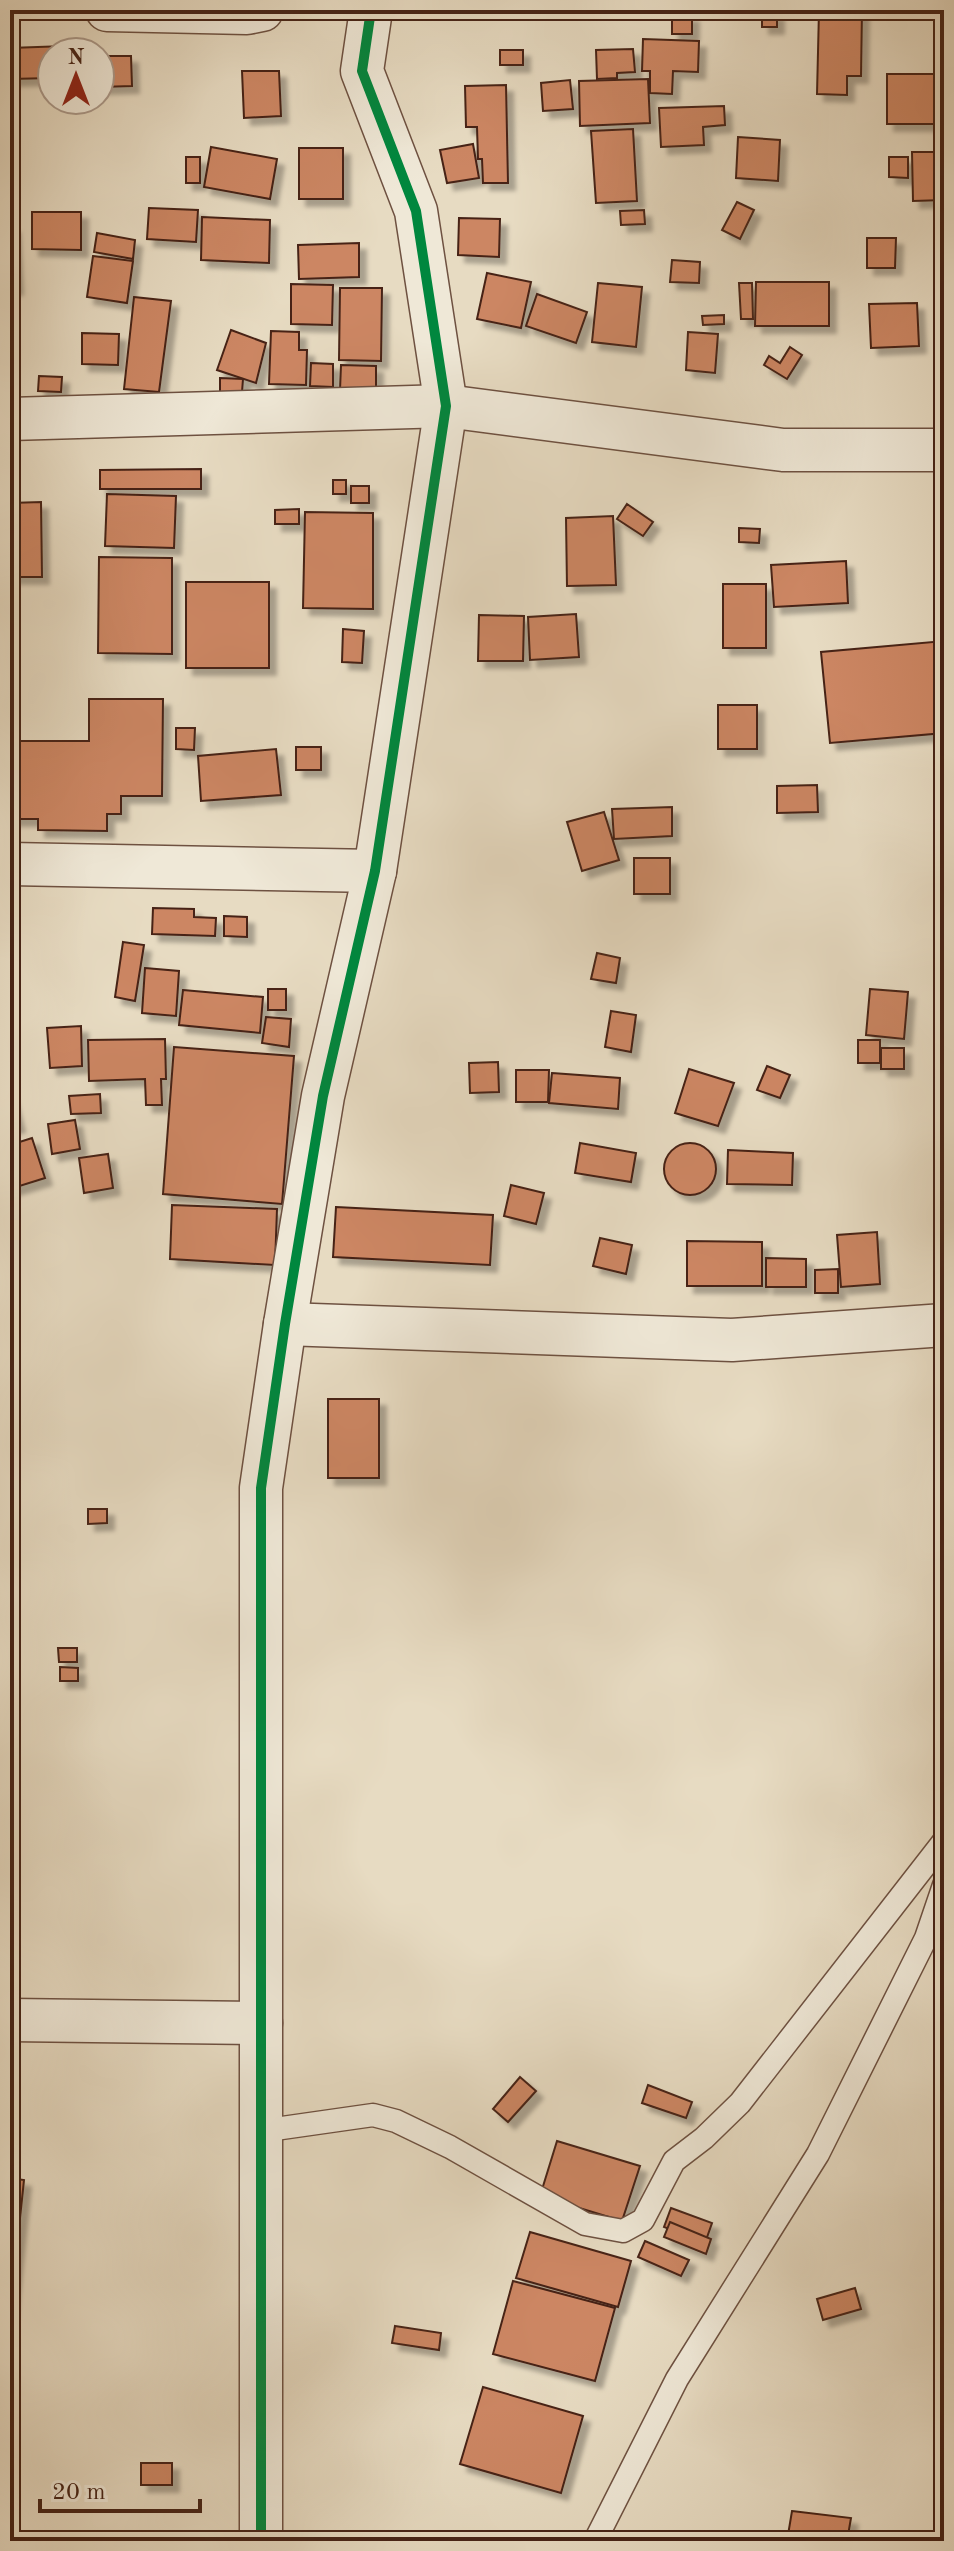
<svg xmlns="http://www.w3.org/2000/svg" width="954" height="2551" viewBox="0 0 954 2551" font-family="'Old Standard TT',serif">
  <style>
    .building { fill: #cc8663; stroke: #462316; stroke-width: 2; filter: url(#shadow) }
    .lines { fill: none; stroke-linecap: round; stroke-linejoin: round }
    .service-casing { stroke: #6e5141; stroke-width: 25 }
    .minor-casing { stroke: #6e5141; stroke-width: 45 }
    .service { stroke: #efe8d7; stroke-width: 22 }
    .minor { stroke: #efe8d7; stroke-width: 42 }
    .cycleway-casing { stroke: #efe8d7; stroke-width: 15 }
    .cycleway { stroke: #00873e; stroke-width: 10 }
  </style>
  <defs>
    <filter id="shadow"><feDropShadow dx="7" dy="7" stdDeviation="2" flood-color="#0004"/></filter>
  </defs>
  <rect width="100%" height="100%" fill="#e7dbc2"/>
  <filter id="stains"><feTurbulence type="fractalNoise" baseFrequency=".0025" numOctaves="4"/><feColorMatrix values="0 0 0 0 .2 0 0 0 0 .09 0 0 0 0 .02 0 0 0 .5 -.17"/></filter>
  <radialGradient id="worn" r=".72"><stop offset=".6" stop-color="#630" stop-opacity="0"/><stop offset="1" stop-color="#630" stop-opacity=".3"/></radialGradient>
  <g class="building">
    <path d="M819,10H862L861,76H847V95L817,94Z"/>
    <rect x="762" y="13" width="15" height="14"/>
    <rect x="672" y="15" width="20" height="19"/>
    <path d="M643,39L699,41L698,72L673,71L672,94L650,93V71H642Z"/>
    <path d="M65,46V52H52V78L10,79V48Z"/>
    <path d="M633,49L635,72L617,73V78L597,79L596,50Z"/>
    <rect x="500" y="50" width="23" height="15"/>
    <path d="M100,56H131L132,86L100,87Z"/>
    <path d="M242,71H279L281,116L244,118Z"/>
    <rect x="887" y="74" width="47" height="50"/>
    <path d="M648,79L650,123L580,126L579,81Z"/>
    <path d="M570,80L573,109L543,111L541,83Z"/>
    <path d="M506,85L508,183H483L482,159H478L477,127H466L465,86Z"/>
    <path d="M724,106L725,125L703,127L704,145L661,147L659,108Z"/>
    <path d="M633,129L637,201L596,203L591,131Z"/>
    <path d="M738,137L780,140L778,181L736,178Z"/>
    <path d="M473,144L479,178L447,183L440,150Z"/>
    <path d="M211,147L277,159L270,199L204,187Z"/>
    <rect x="299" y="148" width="44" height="51"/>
    <path d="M912,152H944V200L913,201Z"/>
    <rect x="186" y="157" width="14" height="26"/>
    <path d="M889,157H908V178L889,177Z"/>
    <path d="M737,202L754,210L740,239L722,230Z"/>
    <path d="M149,208L198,210L196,242L147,239Z"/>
    <path d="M644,210L645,224L621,225L620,211Z"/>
    <path d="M32,212H81V250L32,249Z"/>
    <path d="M202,217L270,220L269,263L201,260Z"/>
    <path d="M459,218L500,219L499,257L458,255Z"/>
    <path d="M10,226H13L16,288H10Z"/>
    <path d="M97,233L135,240L133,259L94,252Z"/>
    <path d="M867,238H896L895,268H867Z"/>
    <path d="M359,243V277L299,279L298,245Z"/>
    <path d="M93,256L133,261L127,303L87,297Z"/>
    <path d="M672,260L700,262L699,283L670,282Z"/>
    <path d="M487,273L531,282L521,328L477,319Z"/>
    <path d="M756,282H829V326H755Z"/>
    <path d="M598,283L642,287L636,347L592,342Z"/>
    <path d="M739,283H752L753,319H741Z"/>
    <path d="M291,284L333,285L332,325L291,324Z"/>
    <path d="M340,288H382L381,361L339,360Z"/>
    <path d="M537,294L587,312L576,343L526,326Z"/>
    <path d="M134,297L171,301L159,392L124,389Z"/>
    <path d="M917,303L919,346L871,348L869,304Z"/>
    <path d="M724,315V324L703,325L702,316Z"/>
    <path d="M231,330L266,343L256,383L217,370Z"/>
    <path d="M271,331L299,332V350H307L306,385L269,384Z"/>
    <path d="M688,332L718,334L715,373L686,370Z"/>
    <path d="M82,333L119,334L118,365L82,364Z"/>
    <path d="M790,347L802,355L787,379L764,365L769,356L780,363Z"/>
    <path d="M311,363L333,364V387L310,386Z"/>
    <path d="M341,365L376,366V391L340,390Z"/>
    <path d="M39,376L62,377L61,392L38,391Z"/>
    <path d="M220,378L243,379L242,392H220Z"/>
    <path d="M201,469V489H100V470Z"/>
    <rect x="333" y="480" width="13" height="14"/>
    <rect x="351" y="486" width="18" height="17"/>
    <path d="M107,494L176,496L174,548L105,546Z"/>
    <path d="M41,502L42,577H10V503Z"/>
    <path d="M627,504L653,522L643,536L617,519Z"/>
    <path d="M299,509V524H275V510Z"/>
    <path d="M305,512L373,513V609L303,608Z"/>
    <path d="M613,516L616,585L567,586L566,518Z"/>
    <path d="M739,528L760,529L759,543L739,542Z"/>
    <path d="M99,557L172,558V654L98,653Z"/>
    <path d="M846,561L848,603L774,607L771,565Z"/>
    <rect x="186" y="582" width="83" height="86"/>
    <rect x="723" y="584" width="43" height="64"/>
    <path d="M576,614L579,657L530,660L528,617Z"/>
    <path d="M479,615L524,616L523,661H478Z"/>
    <path d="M343,629L364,631L362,663L342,662Z"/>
    <path d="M944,641V733L830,743L821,652Z"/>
    <path d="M89,699H163L162,796H121V814H107V831L38,830V819H10V741H89Z"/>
    <rect x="718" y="705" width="39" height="44"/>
    <path d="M176,728H195L194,750L176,749Z"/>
    <rect x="296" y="747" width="25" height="23"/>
    <path d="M276,749L281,795L201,801L198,756Z"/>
    <path d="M817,785L818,812L777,813V786Z"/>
    <path d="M672,807V836L614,839L612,809Z"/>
    <path d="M604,812L619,860L582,871L567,822Z"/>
    <rect x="634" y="858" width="36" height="36"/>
    <path d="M153,908L194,909V917L216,918L215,936L152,934Z"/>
    <path d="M224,916L247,917V937L224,936Z"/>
    <path d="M123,942L144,945L135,1001L115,997Z"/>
    <path d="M597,953L620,958L616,983L591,979Z"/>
    <path d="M145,968L179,971L176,1016L142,1013Z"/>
    <rect x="268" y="989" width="18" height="21"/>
    <path d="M870,989L908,992L904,1039L866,1035Z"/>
    <path d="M183,990L263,997L260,1033L179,1025Z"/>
    <path d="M611,1011L636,1015L631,1052L605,1047Z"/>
    <path d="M266,1017L291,1019L289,1047L262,1043Z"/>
    <path d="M81,1026L82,1066L50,1068L47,1028Z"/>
    <path d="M165,1039L166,1079H161L162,1105H146L145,1079L89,1081L88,1040Z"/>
    <rect x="858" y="1040" width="22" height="23"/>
    <path d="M174,1047L294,1056L282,1204L163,1194Z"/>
    <rect x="881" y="1048" width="23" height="21"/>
    <path d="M498,1062L499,1092L470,1093L469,1063Z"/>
    <path d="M767,1066L790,1075L780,1098L757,1090Z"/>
    <path d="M689,1069L734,1083L718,1126L675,1113Z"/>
    <path d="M516,1070H549L548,1102H516Z"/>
    <path d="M552,1073L620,1078L618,1109L549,1103Z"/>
    <path d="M100,1094L101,1113L71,1114L69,1096Z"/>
    <path d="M10,1095L18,1125L10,1127Z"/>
    <path d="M75,1120L80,1149L52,1154L48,1124Z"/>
    <path d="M32,1138L45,1178L10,1189V1145Z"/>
    <circle cx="690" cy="1169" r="26"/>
    <path d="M580,1143L636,1153L631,1182L575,1173Z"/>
    <path d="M728,1150L793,1153L792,1185L727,1184Z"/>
    <path d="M108,1154L113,1188L84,1193L79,1158Z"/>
    <path d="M511,1185L544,1193L536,1224L504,1216Z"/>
    <path d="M941,1188L944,1189V1217L935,1215Z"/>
    <path d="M172,1205L277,1209L275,1265L170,1259Z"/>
    <path d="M336,1207L493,1215L490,1265L333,1257Z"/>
    <path d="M877,1232L880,1284L841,1287L837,1235Z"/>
    <path d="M600,1238L632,1245L626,1274L593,1266Z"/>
    <path d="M687,1241L762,1242V1286H687Z"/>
    <path d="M766,1258L806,1259V1287H766Z"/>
    <path d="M838,1269V1293H815V1270Z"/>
    <rect x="328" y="1399" width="51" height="79"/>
    <path d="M88,1509H107V1523L88,1524Z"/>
    <path d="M58,1648H77V1662H59Z"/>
    <path d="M60,1667L78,1668V1681H60Z"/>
    <path d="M520,2077L536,2091L508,2122L493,2109Z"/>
    <path d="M648,2085L692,2102L686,2118L642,2103Z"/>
    <path d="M557,2141L640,2166L622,2221L540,2196Z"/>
    <path d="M10,2178L24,2180L10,2313Z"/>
    <path d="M671,2208L712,2223L705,2243L664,2227Z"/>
    <path d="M670,2222L711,2239L706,2254L664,2237Z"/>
    <path d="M530,2232L631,2261L618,2307L516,2278Z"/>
    <path d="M645,2241L689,2260L681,2276L638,2257Z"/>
    <path d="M513,2281L615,2308L595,2381L493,2354Z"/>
    <path d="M855,2288L861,2309L823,2320L817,2299Z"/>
    <path d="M395,2326L441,2333L439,2350L392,2343Z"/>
    <path d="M483,2387L583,2416L561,2493L460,2464Z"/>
    <rect x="141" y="2463" width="31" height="22"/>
    <path d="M792,2511L851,2518L847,2541H787Z"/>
  </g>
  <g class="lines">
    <g class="service-casing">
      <g id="service">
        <path d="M261,2131L373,2115L396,2121L450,2147L585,2224L623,2231L643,2220L674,2161L704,2138L740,2103L944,1841"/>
        <path d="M595,2541L677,2379L818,2154L926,1938L944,1885"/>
      </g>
    </g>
    <g class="minor-casing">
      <g id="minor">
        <path d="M107,10L247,13L262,10"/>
        <path d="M10,419L446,406L783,450H944"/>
        <path d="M10,864L375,871"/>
        <path d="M285,1324L732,1340L944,1325"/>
        <path d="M10,2020L261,2023"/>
        <path d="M261,2541V1488L285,1324L323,1096L375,871L446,406L416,211L362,71L371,10"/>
      </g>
    </g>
    <use href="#service" class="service"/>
    <use href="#minor" class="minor"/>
    <g class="cycleway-casing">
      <path id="cycleway" d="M261,2541V1488L285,1324L323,1096L375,871L446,406L416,211L362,71L371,10"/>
    </g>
    <use href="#cycleway" class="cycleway"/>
  </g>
  <rect width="954" height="2551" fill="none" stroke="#e7dbc2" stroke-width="40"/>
  <rect x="12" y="12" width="930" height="2527" fill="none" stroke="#462316" stroke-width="4"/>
  <rect x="20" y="20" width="914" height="2511" fill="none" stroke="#462316" stroke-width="2"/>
  <g transform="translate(76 76)"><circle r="38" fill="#efe8d7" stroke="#ab998a" stroke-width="2"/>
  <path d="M0-6L14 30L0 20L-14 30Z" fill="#8f2418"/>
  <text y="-12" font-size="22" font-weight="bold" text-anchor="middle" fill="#462316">N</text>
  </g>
  <path d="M40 2499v12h160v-12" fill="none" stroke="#462316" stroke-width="4"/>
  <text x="52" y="2499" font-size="24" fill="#462316" stroke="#efe8d7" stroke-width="6" paint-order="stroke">20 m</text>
  <rect width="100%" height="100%" filter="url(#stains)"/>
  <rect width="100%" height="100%" fill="url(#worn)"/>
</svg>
